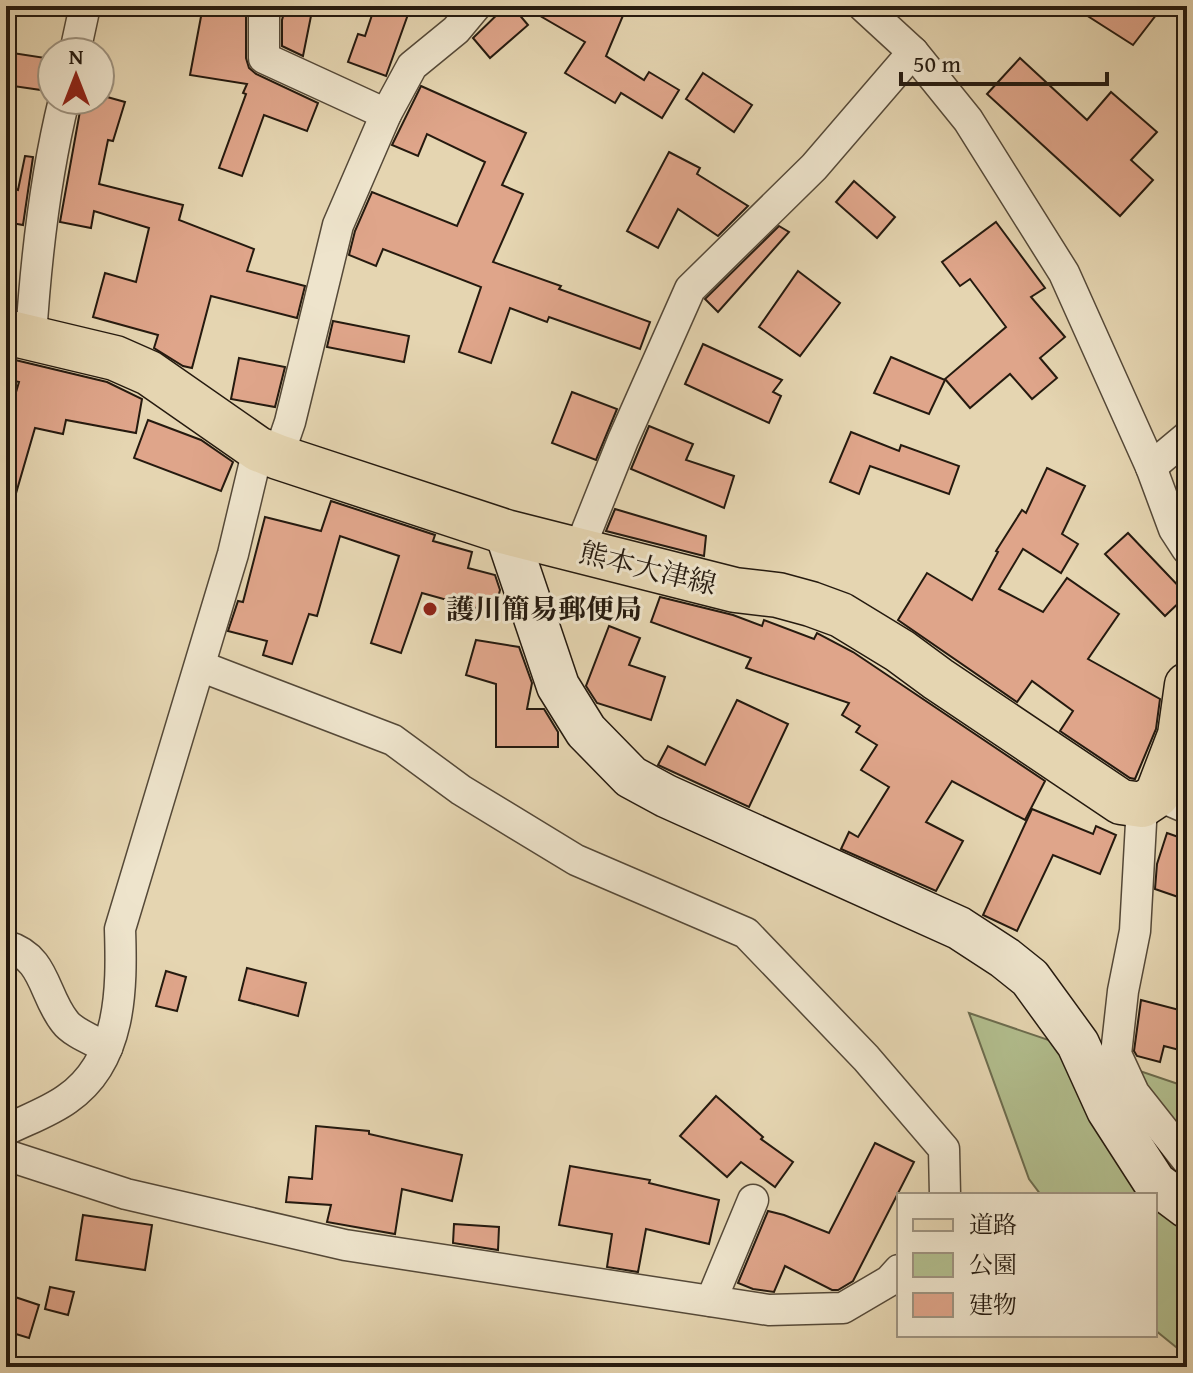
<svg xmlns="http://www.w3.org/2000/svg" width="1193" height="1373" viewBox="0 0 1193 1373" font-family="'Gentium Book Plus','Noto Serif JP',serif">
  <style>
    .green { fill: #b2be8e; stroke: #6c6c4e; stroke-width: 2 }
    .building { fill: #dfa58a; stroke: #251a0f; stroke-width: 2 }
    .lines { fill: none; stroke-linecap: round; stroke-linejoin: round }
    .street-casing { stroke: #554938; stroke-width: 33 }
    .secondary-casing { stroke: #251a0f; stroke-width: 45 }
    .primary-casing { stroke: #251a0f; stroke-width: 47 }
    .street { stroke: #eee4cc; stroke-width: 30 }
    .secondary { stroke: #eee4cc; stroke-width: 42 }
    .primary { stroke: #e5d5b1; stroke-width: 44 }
    .poi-dot { fill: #8f2418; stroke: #eee4cc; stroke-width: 3 }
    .labels { text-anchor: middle; stroke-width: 6; stroke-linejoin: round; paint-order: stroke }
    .street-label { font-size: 28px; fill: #251a0f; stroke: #eee4cc }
    .poi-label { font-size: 28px; font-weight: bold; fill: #251a0f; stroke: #eee4cc; text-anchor: start }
  </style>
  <rect width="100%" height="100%" fill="#e5d5b1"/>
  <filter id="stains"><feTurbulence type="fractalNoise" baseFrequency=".0025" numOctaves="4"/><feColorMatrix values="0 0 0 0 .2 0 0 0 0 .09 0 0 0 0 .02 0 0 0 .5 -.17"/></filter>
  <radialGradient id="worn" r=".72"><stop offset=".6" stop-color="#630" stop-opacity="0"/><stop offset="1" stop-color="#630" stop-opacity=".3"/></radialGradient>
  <path class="green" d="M969,1013L1187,1087V1356L1155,1330V1195H1041L1029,1179Z"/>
  <g class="building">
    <path d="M203,6L246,13V58L249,68L256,74L318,103L307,131L264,115L242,176L219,168L246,94L243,93L247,84L190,75Z"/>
    <path d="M286,6H313L303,56L282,46V20Z"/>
    <path d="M375,6H411L386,76L348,62L358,34L365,36Z"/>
    <path d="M506,6H512L528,25L490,58L473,38Z"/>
    <path d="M523,6H627L606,56L644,80L649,72L679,90L662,118L621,93L615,103L565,73L585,42Z"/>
    <path d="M1072,6H1163L1133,45Z"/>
    <path d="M6,52L52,59L48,91L6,85Z"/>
    <path d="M1020,58L1087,120L1111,92L1157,132L1131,160L1153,180L1120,216L987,94Z"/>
    <path d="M703,73L752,105L734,132L686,99Z"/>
    <path d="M421,86L526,133L502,185L523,194L493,262L561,286L559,289L650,322L640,349L549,317L547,322L510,308L491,363L459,352L481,287L383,249L376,266L349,255L355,231L372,192L457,226L485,162L427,134L418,156L392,145Z"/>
    <path d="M100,95L125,102L113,141L108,140L99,184L183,205L179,220L254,249L247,271L305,286L297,318L211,296L192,368L183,366L154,348L158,335L93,317L105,273L136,282L149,228L94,211L91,228L60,222L82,100H100Z"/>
    <path d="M669,152L700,168L697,174L748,206L718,236L678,209L658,248L627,231Z"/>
    <path d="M25,156L33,157L23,225L6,222V187L18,190Z"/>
    <path d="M854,181L895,217L877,238L836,202Z"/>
    <path d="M996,222L1045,288L1031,297L1065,337L1040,358L1057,378L1032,399L1010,374L970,408L945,379L1006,327L970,279L960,286L942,262Z"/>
    <path d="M779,226L789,232L718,312L705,299Z"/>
    <path d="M798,271L840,303L800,356L759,327Z"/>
    <path d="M333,321L409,336L404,362L327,347Z"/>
    <path d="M703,344L782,380L773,392L781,396L769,423L685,384Z"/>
    <path d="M891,357L945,380L929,414L874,393Z"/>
    <path d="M239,358L285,367L275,407L231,399Z"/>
    <path d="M11,359L107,382L142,399L136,433L66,420L63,434L35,428L12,507L6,506V426L19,382L6,379Z"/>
    <path d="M572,392L617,409L596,460L552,443Z"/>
    <path d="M148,420L201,440L233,462L221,491L134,458Z"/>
    <path d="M649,426L693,444L686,460L734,476L724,508L631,469Z"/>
    <path d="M851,432L899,451L901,445L959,466L949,494L870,466L859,494L830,482Z"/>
    <path d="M1047,468L1085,486L1062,534L1078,544L1061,573L1023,549L999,589L1043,612L1067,578L1119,614L1088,659L1160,699L1156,729L1135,779L1130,778L1060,731L1073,711L1032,681L1017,702L898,620L927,573L972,600L998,552L996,551L1022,510L1026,513Z"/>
    <path d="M331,501L435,535L433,541L472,552L468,568L495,575L500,590L494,613L422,593L401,653L371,643L399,556L340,536L317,616L309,614L292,664L263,655L267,641L228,631L238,601L243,602L265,517L321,531Z"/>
    <path d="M615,509L706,536L704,556L606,531Z"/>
    <path d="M1128,533L1187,595L1165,616L1105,554Z"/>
    <path d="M660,597L733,615L762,626L764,620L814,639L817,633L853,652L1045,781L1025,820L952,781L926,822L963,841L936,891L841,849L849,832L858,837L889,787L861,770L877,745L856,732L860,726L842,715L849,703L746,668L751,658L651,622Z"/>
    <path d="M609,626L640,638L629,665L665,677L651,720L597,703L586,686Z"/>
    <path d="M476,640L519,647L532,683L527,709H544L558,732V747H496V684L466,675Z"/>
    <path d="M737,700L788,724L749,807L658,765L668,746L705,765Z"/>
    <path d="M1032,809L1093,834L1096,826L1116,835L1100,874L1053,855L1017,931L983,915Z"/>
    <path d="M1167,833L1187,840V900L1155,889L1157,864Z"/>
    <path d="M247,968L306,983L298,1016L239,1000Z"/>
    <path d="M166,971L186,977L177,1011L156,1006Z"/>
    <path d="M1141,1000L1187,1012V1052L1164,1046L1160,1062L1137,1056L1134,1051Z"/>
    <path d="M716,1096L763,1137L761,1139L793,1162L775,1187L741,1162L727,1177L680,1136Z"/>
    <path d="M316,1126L369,1131V1134L462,1155L452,1201L402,1189L395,1234L327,1222L331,1205L286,1202L289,1177L312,1179Z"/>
    <path d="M875,1143L914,1162L853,1281L838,1290H832L785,1266L774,1292L753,1289L738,1283L768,1211L784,1215L829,1233Z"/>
    <path d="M570,1166L650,1180L649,1183L719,1200L709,1244L646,1229L638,1272L607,1267L612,1234L559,1225Z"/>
    <path d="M83,1215L152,1225L145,1270L76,1260Z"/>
    <path d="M454,1224L499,1227L498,1250L453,1243Z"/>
    <path d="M50,1287L74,1292L68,1315L45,1309Z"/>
    <path d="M6,1294L39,1305L29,1338L6,1331Z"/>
  </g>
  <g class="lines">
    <g class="street-casing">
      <g id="street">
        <path d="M264,6V58L386,114"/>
        <path d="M863,6L913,52L968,120L1064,273L1151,467L1174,529L1187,549"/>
        <path d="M75,52L85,6"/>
        <path d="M31,337C36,258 45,177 64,100"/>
        <path d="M278,457L290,422L338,225L386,114L412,66L456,30L476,6"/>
        <path d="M1151,467L1187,437"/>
        <path d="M579,550L623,440L690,289L814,167L913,52"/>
        <path d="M200,666L393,740L461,790L576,860L746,933L866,1058L944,1149L945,1195"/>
        <path d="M1157,795L1187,808"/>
        <path d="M1142,805L1135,931L1123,991L1116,1054L1134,1093L1187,1160"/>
        <path d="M6,946C46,957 43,995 65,1022C73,1033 95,1041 107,1048"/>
        <path d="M6,1130C26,1120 49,1112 67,1099C122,1061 122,989 120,929L233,554L258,449"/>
        <path d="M6,1155L126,1194L345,1245L769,1310L843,1308L889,1281L899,1270"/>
        <path d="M711,1301L753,1200"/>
      </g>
    </g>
    <g class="secondary-casing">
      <path id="secondary" d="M506,532L558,686L586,731L631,777L666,796L959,928L1005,958L1030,978L1078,1044L1108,1110L1155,1183L1187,1207"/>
    </g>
    <g class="primary-casing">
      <path id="primary" d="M6,332L115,358L149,373L258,449L278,457L506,532L735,590L778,595L811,604L841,615L900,651L938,679L1121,802L1142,805L1157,795L1180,735L1187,685"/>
    </g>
    <use href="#street" class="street"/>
    <use href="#secondary" class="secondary"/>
    <use href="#primary" class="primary"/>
  </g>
  <circle class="poi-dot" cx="430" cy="609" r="8"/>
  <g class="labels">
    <g class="street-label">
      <text transform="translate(648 568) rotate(14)" y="10">熊本大津線</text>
    </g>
    <g class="poi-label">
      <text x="446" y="619">護川簡易郵便局</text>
    </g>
  </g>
  <rect width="1193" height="1373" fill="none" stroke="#e5d5b1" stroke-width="32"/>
  <rect x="8" y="8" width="1177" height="1357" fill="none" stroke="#251a0f" stroke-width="4"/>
  <rect x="16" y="16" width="1161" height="1341" fill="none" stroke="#251a0f" stroke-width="2"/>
  <rect x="897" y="1193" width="260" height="144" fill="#eee4cc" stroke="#9e9380" stroke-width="2"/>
  <rect x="913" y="1219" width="40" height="12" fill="#e5d5b1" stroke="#9e9380" stroke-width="2"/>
  <text x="969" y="1233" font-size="24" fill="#251a0f">道路</text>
  <rect x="913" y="1253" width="40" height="24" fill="#b2be8e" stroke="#9e9380" stroke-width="2"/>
  <text x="969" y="1273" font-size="24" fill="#251a0f">公園</text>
  <rect x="913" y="1293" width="40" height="24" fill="#dfa58a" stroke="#9e9380" stroke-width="2"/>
  <text x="969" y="1313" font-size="24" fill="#251a0f">建物</text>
  <g transform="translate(76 76)"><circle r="38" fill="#eee4cc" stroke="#9e9380" stroke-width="2"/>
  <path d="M0-6L14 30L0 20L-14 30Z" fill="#8f2418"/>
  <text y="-12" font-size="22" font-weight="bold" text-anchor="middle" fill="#251a0f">N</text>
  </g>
  <path d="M901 72v12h206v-12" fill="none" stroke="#251a0f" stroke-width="4"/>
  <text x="913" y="72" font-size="24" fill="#251a0f" stroke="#eee4cc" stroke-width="6" paint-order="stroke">50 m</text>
  <rect width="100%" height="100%" filter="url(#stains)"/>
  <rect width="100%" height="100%" fill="url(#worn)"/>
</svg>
